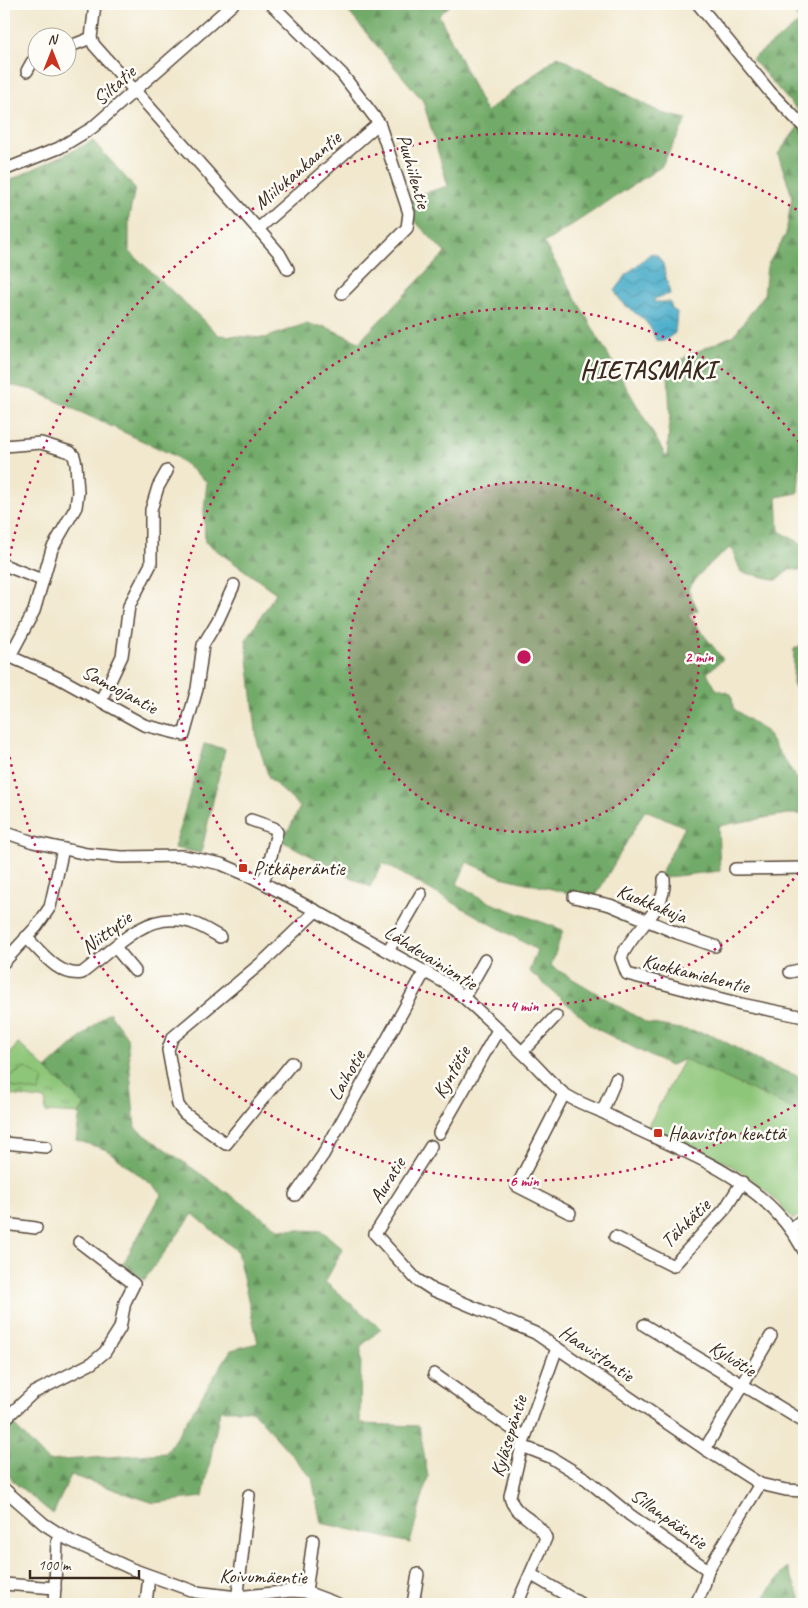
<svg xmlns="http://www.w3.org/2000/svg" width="808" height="1608" viewBox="0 0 808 1608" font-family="Caveat,sans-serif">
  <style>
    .grass { fill: url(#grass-tufts); stroke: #64784c }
    .forest { fill: url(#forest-firs); stroke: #566a44 }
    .green { fill: #8ec679; stroke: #64784c }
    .water { fill: url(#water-waves); stroke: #436c74 }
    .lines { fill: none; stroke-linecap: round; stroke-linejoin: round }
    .minor-casing { stroke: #564638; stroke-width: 14 }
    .minor { stroke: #fff; stroke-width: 11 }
    .ring { fill: none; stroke: #c2185b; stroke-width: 2.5; stroke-dasharray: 2.5 5 }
    .poi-dot { fill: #c8321e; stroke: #fdfcf7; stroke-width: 2 }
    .labels { text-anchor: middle; stroke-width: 5; stroke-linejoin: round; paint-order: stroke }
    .street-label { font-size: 20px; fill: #3b2a1e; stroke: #fdfcf7 }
    .poi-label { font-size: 20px; fill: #3b2a1e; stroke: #fdfcf7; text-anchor: start }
    .district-label { font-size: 25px; font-weight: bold; letter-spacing: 1px; fill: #3b2a1e; stroke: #fdfcf7 }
    .centre { fill: #c2185b; stroke: #fdfcf7; stroke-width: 2.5 }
    .ring-label { font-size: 15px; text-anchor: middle; font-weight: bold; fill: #c2185b; stroke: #fdfcf7; stroke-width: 5; stroke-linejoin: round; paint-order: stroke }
  </style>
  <defs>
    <pattern id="grass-tufts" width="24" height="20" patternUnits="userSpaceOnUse" patternTransform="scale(1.25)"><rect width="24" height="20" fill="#8ec679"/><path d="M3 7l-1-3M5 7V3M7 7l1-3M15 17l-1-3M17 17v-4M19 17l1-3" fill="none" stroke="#75a163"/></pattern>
    <pattern id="forest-firs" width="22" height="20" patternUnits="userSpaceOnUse" patternTransform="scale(1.25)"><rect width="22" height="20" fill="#72ab69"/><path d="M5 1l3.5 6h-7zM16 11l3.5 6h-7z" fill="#5f8b56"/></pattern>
    <pattern id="water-waves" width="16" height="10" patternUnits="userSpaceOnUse" patternTransform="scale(1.25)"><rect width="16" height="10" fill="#4baeca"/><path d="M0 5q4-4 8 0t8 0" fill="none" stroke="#408ea3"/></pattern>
  </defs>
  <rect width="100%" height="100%" fill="#fdfcf7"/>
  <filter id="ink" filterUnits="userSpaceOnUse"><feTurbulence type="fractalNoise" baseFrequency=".02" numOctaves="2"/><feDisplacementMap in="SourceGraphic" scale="10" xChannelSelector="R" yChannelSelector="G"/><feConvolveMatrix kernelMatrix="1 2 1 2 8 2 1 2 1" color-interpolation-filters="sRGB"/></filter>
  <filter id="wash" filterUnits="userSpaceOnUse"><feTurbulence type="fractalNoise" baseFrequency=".0096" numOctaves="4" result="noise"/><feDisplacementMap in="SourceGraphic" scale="20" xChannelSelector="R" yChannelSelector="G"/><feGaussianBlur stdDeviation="1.12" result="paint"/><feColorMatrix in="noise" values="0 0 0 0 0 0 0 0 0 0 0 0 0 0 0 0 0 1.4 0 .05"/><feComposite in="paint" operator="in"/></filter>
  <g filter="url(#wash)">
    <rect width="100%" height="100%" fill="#f1e8ce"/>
    <path class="grass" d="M18,1043L85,1105L80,1114L45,1112L46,1100L4,1094V1082L15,1088L26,1068L4,1079C4,1064 9,1055 18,1043Z"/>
    <g class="forest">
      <path d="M342,4H452L439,15L486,112L558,56L661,113L687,119L661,167L544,243L667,458L670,415L668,374L685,357L734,335L764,295L767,266L786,234L792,196L778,154L804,119V445L801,447L798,493L777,497L779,531L804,545V571L790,569L777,580L741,572L731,547L706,567L688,589L698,610L688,615L723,659L707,673L716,689L731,694L734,709L765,731L804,789V814H787L718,826L720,871L658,878L685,827L645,810L594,899L501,877L467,862L457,884L491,903L563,930L551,966L647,1023L713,1035L763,1063L804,1078V1114L684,1059L670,1066L595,1028L529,971L537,950L383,863L370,887L280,840L290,827L300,807L269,778L257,740L246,640L276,593L205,542L204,510L207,482L175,456L33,390L4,384V183L93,141L135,188L129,217V251L219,335L265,338L305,324L326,327L359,342L445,253L412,218L411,197L448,186L423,101Z"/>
      <path d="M790,4H804V118L752,59L800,22Z"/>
      <path d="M804,644V701L793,684L794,649Z"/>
      <path d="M204,744L225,749L201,853L174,848Z"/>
      <path d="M109,1012L127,1037L135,1128L279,1229L322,1231L343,1249L325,1282L381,1329L361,1346L360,1424L419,1426L428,1477L410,1543L321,1523L312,1478L252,1410H220L203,1497L154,1503L71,1475L53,1514L15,1483L4,1469V1432L12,1423L48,1461L166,1453L231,1350L258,1343L237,1251L193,1214L144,1280L123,1264L162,1193L107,1150L76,1140L80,1112L85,1105L46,1069Z"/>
      <path d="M787,1567L803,1604H759Z"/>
    </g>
    <g class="green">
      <path d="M684,1059L804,1114V1211L793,1220C753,1168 705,1152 648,1126Z"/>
      <path d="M26,1068L43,1079L39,1092L15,1088L4,1082V1079Z"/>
    </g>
    <path class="water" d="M651,253L657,255L663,264L670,294L654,299V302H670L672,309L677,312L675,333L664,341L656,340C653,334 651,327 646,322C637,312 620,305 615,291L627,274Z"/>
  </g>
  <g filter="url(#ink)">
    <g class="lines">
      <g class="minor-casing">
        <g id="minor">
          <path d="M95,4L91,38L94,45L258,229L379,123L342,74L271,4"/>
          <path d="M698,4L770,92L804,127"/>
          <path d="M68,47L91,38"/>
          <path d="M27,71L32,62L38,60"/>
          <path d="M4,170L59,148L92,128L233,4"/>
          <path d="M258,229L279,253L288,269"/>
          <path d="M342,293L407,228L409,213L379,123"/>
          <path d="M4,446L41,443L70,452L74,456L76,464L78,492L76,507L52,549L34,611L10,656"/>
          <path d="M4,565L42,580"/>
          <path d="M4,654L59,678L144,725L184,735L197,689L203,645L218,620L234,585"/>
          <path d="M101,700L122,656L129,606L151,564V510L158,487L167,471"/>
          <path d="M251,820L274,828L277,832L267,872L262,882"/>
          <path d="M4,832L33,842L87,854L122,857L183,856L221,864L254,878L316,911L447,984C477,1007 504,1035 531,1061C542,1072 552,1084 563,1093C575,1102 592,1107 604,1113C676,1151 764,1174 804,1251"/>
          <path d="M735,869L804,868"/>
          <path d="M664,879C667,911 632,930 621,958L627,974L741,1004L804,1017"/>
          <path d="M574,897L610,905L677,933L715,946"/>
          <path d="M26,937C41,952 59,977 82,973C111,952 139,917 177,920C193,920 207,930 220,937"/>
          <path d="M115,947L135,971"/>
          <path d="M388,951L421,894"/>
          <path d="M4,962L37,926L50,907L63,849"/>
          <path d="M790,972L804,969"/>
          <path d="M464,997L485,960"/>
          <path d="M522,1052L556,1016"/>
          <path d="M292,1063L226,1144L184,1113L178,1105L168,1050L172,1038L266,959L316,911"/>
          <path d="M564,1094L517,1186L570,1213"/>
          <path d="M602,1112L616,1079"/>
          <path d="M439,1133L498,1030"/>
          <path d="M4,1143L46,1147"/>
          <path d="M431,1146L375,1234L416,1279L433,1290L535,1333L705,1449L760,1484L786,1490L804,1491"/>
          <path d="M295,1195L323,1155L425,971"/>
          <path d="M4,1224L36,1228"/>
          <path d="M791,1229L804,1218"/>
          <path d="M615,1237L673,1266L725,1209L742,1182"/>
          <path d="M644,1325L804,1422"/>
          <path d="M434,1374L525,1438"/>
          <path d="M4,1420L33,1393L92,1363L105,1352L120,1328L125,1302L134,1284L79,1242"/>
          <path d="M522,1446L550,1457L586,1479L630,1515L708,1570L760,1484"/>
          <path d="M705,1449L771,1336"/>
          <path d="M4,1489L44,1524L69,1540L132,1569L196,1592L237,1597L291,1591L306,1592L338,1604"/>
          <path d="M532,1575L581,1604"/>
          <path d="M4,1584L55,1588"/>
          <path d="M306,1592L313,1540"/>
          <path d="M237,1602L249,1495"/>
          <path d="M54,1604L57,1542L60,1534"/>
          <path d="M146,1604L149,1576"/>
          <path d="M413,1604L418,1574"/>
          <path d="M517,1604L546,1538C539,1520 512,1515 510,1496L522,1446L557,1348"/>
          <path d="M696,1604L704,1586L708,1570"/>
        </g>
      </g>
      <use href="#minor" class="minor"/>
    </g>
  </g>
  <circle cx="524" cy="657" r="175" fill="#c2185b" fill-opacity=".12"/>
  <g class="ring">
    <circle cx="524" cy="657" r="175"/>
    <path d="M803 867A349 349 0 1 1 803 447"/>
    <path d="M802 1101A524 524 0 0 1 4 721M4 593A524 524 0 0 1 802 213"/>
  </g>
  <g class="poi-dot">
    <rect x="238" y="863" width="10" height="10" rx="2.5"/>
    <rect x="653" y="1128" width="10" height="10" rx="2.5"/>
  </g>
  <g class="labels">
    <g class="street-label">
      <text transform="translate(114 85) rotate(-42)" y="7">Siltatie</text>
      <text transform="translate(297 170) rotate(-41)" y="7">Miilukankaantie</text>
      <text transform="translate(414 171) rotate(74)" y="7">Puuhiilentie</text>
      <text transform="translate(120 689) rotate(28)" y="7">Samoojantie</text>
      <text transform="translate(652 903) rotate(22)" y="7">Kuokkakuja</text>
      <text transform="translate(106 932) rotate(-37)" y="7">Niittytie</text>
      <text transform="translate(431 957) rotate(32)" y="7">Lähdevainiontie</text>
      <text transform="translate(696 973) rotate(14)" y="7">Kuokkamiehentie</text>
      <text transform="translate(451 1072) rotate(-61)" y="7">Kyntötie</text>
      <text transform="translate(346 1075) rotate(-60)" y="7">Laihotie</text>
      <text transform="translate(387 1180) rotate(-58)" y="7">Auratie</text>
      <text transform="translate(685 1223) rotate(-45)" y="7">Tähkätie</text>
      <text transform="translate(597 1353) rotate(34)" y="7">Haavistontie</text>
      <text transform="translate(733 1358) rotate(32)" y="7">Kylvötie</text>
      <text transform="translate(508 1436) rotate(-73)" y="7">Kyläsepäntie</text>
      <text transform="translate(669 1518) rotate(36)" y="7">Sillanpääntie</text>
      <text transform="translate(263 1576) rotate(1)" y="7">Koivumäentie</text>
    </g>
    <g class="poi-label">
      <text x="253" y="875">Pitkäperäntie</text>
      <text x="668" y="1140">Haaviston kenttä</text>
    </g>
    <g class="district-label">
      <text x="648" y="378">HIETASMÄKI</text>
    </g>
  </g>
  <circle cx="524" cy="657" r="8" class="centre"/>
  <g class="ring-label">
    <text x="699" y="662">2 min</text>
    <text x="524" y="1011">4 min</text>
    <text x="524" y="1186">6 min</text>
  </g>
  <rect width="808" height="1608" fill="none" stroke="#fdfcf7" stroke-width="20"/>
  <g transform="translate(52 52)"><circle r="24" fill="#fdfcf7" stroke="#afa8a0"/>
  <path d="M0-4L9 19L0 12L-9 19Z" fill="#c8321e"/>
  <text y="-8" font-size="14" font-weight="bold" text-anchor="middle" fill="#3b2a1e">N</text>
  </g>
  <path d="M30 1570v8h109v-8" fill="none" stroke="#3b2a1e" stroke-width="2.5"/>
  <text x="38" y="1570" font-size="15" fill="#3b2a1e" stroke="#fdfcf7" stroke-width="4" paint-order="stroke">100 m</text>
</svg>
